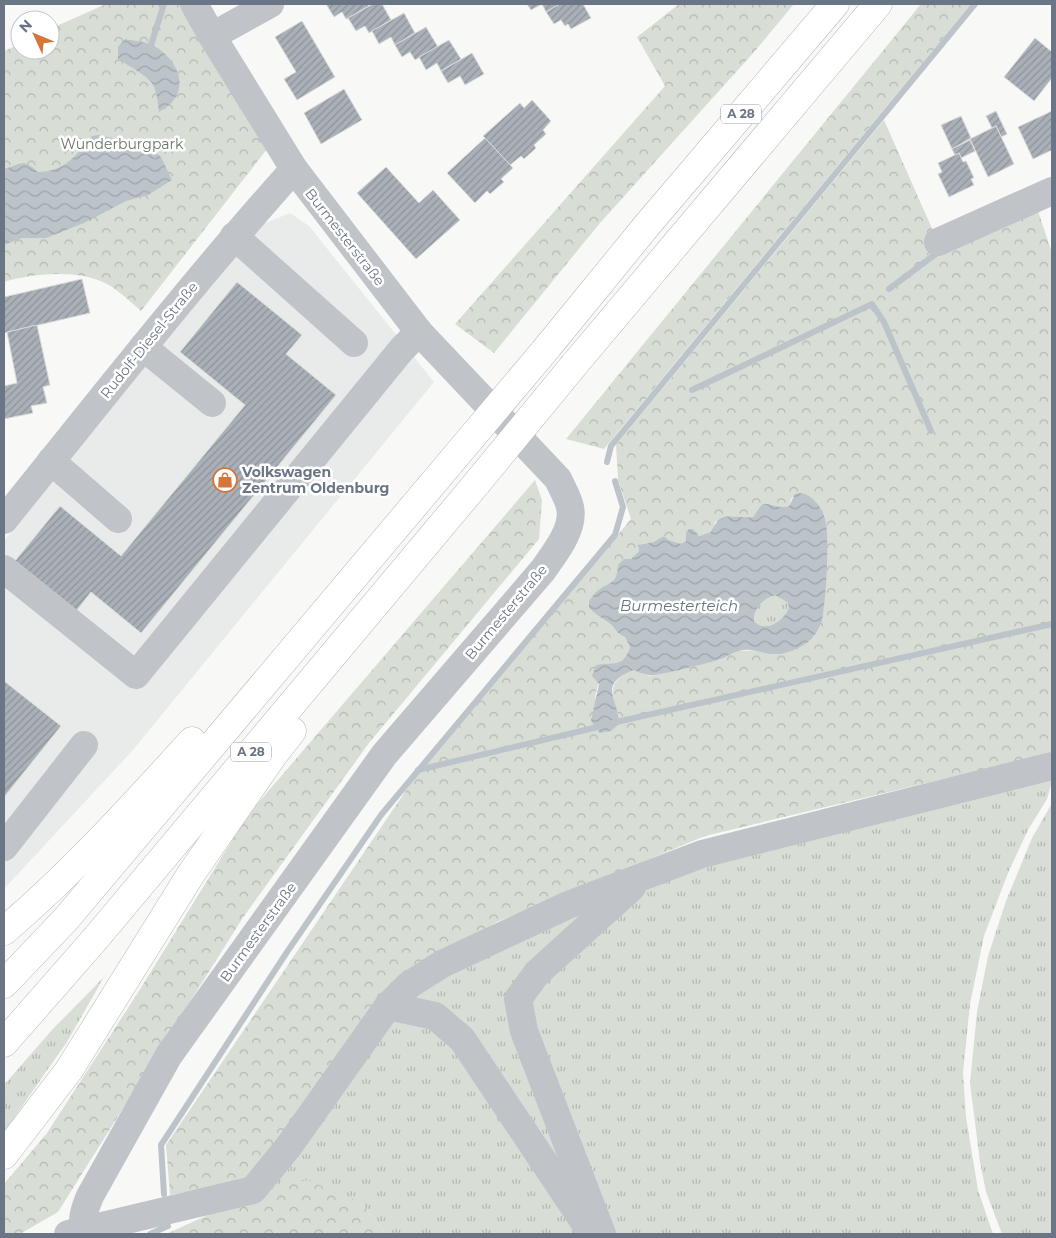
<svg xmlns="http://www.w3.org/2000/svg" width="1056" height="1238" viewBox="0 0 1056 1238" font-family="Montserrat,sans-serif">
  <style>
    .built { fill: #e9eaea }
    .grass { fill: url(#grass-tufts) }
    .forest { fill: url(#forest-crowns); fill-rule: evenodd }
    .water { fill: url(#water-waves); fill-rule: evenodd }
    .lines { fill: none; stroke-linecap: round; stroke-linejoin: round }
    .stream { stroke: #bcc4ca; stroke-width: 6 }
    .building { fill: url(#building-hatch); stroke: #dadbd9 }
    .highway-casing { stroke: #b4b7bb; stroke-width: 29 }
    .minor { stroke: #c0c3c8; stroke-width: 28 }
    .highway { stroke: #fff; stroke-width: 28 }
    .highway-bridge-casing { stroke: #b4b7bb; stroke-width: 29; stroke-linecap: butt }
    .highway-bridge { stroke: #fff; stroke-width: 28 }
    .labels { text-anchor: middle; stroke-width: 5; stroke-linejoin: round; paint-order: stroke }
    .shield { fill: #fff; stroke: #979eaa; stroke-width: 1 }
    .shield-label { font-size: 12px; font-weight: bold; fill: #6a7585 }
    .park-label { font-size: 14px; fill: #667865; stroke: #fff }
    .street-label { font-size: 14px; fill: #6a7585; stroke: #fff }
    .poi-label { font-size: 14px; font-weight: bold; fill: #6a7585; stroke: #fff; text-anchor: start }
    .water-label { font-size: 15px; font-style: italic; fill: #677580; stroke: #fff }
  </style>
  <defs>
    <pattern id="grass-tufts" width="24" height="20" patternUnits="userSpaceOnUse" patternTransform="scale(1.25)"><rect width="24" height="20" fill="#d8ddd6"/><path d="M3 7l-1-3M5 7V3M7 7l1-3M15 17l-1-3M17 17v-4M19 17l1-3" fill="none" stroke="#b3b8b3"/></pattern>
    <pattern id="forest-crowns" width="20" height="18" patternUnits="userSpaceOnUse" patternTransform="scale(1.25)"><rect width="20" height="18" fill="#d8ddd6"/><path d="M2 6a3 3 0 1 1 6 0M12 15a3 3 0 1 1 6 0" fill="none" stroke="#b3b8b3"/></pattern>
    <pattern id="water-waves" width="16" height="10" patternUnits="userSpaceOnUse" patternTransform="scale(1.25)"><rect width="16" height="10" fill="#bcc4ca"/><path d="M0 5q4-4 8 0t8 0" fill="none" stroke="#9da4aa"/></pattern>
    <pattern id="building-hatch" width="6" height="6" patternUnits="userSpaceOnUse" patternTransform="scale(1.25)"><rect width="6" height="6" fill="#aab0b7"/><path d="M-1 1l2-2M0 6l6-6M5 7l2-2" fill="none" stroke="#8e949a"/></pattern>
  </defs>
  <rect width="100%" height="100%" fill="#f8f9f7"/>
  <path class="built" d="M290,213L309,226L434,382L133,750L4,889V541L255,227Z"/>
  <g class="grass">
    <path d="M775,595L787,601L789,607C785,620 766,634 754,621C753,609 764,598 775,595Z"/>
    <path d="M1052,763V782L1047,799L1028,830L1008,873L984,936L970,1004L963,1073L966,1117L978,1190L993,1234H386L361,1203L261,1191L414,991L503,945L703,858Z"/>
    <path d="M1052,803V1234H1002L986,1192L980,1162L970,1083L977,1012L988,956L1006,901L1032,838Z"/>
    <path d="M104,977L67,1042L4,1132V1085L51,1031Z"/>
  </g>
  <g class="forest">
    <path d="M106,4H184L267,149L141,311C131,302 119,291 107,284C80,269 33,273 4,282V51L20,44V50H50V29Z"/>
    <path d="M679,4H794L755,51L600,223L494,353L455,324L665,86L637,37Z"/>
    <path d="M921,4H971L604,449L566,439Z"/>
    <path d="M884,120L938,242L1034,199L1052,253V753L705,836L497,922L402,980L253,1178L170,1195L166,1145L411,783L631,519L618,480L616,445ZM792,497L824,515L826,521V572L823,613L819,628L813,637L797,648L776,654L759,650L739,651L718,660L649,676L634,670C606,681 611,692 619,717L595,697L603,664C618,667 626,660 630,647L625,637C615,633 616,628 609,623C602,618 595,614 589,608V601L614,581L618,573L639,551L638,545L653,542L664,536L669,540L681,544L686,541L687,536L695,533L699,536L712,532L715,522L733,516L742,518L753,517C756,513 760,505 764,504C770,502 779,509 789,506Z"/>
    <path d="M535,480L542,500L539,539L369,743L242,919L58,1212L20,1234H4V1184L47,1133L139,991L247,816Z"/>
    <path d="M308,1180L361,1203L386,1234H166L261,1191Z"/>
  </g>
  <g class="water">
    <path d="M125,39C133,41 144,41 152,45C181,60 193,95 159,112C158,104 157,92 153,85C149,76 127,65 118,59V47Z"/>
    <path d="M98,135L147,145L161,157L172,180L148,195L126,201L84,223L46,238H22L4,245V169C22,164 22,158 38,172C66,171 75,156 92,136Z"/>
    <path d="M800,493C812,494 821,507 825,518C830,535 826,602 822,620C820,627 817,632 813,637C806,646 788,654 776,654C764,655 753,647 739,651C732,653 725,658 718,660C708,663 655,677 648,675C643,674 638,672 634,670C596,685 619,698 619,724L611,731L600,733L591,721L599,684L592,676L596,665C614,662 623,668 630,647L625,637C615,633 616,628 609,623C602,618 595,614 589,608V601C592,597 596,591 600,589C613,581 617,582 618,565L624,559H631L639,551L638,545L653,542L664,536L669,540L681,544L686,541V532L689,529H693L699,536L711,532C721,508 733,519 753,517C756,513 760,505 764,504C769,502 779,509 789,506L795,494ZM775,595L787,602L789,607C785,620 766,634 754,621C753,609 764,598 775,595Z"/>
  </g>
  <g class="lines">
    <g class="stream">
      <path d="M151,45L164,4"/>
      <path d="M889,289L937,253"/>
      <path d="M692,390L872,304L884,322L931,431"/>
      <path d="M607,462L611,446L975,4"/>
      <path d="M612,723L1052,624"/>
      <path d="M418,770L602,726"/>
      <path d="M164,1194L161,1145L287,952L381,815L615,535L623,507L615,481"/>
      <path d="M150,1234L168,1226"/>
    </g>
  </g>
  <g class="building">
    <path d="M326,4H367L369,6L346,19L342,12L334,17Z"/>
    <path d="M373,4H382L391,20L369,33L365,26L356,31L348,18Z"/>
    <path d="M527,4H560L546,12L542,4L531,10Z"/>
    <path d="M560,4H583L591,18L571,29L568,24L565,26L561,20L554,24L546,12Z"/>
    <path d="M404,13L415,33L395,45L391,37L379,44L372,31Z"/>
    <path d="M302,21L335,77L297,100L284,79L296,72L275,37Z"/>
    <path d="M426,27L438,47L415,60L410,52L402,57L395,45Z"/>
    <path d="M1035,38L1052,52V78L1034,101L1004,77Z"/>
    <path d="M449,40L461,59L441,71L437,63L426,70L419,57Z"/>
    <path d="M472,53L484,74L465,85L460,76L448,83L441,71Z"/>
    <path d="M344,89L362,120L321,144L304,113Z"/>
    <path d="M532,100L551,121L543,130L546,134L534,145L536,148L524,159L521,156L510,165L483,136L520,103L524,108Z"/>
    <path d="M996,111L1007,134L1001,137L996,126L992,128L986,116Z"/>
    <path d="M1052,111V150L1033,159L1018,127Z"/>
    <path d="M961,116L971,138L952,149L941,125Z"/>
    <path d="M996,126L1014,164L988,177L970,139Z"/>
    <path d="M485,138L513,168L501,179L504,182L490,194L487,191L475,203L447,173Z"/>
    <path d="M970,140L975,151L961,158L959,153L955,155L952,149Z"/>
    <path d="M959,153L963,162L966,161L974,178L971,179L974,185L949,197L938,174L942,172L938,163Z"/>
    <path d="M386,167L419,203L433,190L460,220L416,259L357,193Z"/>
    <path d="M82,279L90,313L4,333V297Z"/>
    <path d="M237,282L302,335L286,354L336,395L141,633L91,592L76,611L15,561L60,506L121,556L245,405L180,352Z"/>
    <path d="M37,325L50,385L43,387L47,403L31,406L33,413L4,419V386L17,383L7,332Z"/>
    <path d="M4,681L61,726L4,797Z"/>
  </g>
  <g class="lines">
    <g class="highway-casing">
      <g id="highway">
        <path d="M546,349L648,224L835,4"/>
        <path d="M574,365L878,4"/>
        <path d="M4,931C72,873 132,807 192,741"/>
        <path d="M4,984L66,919L450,463"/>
        <path d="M4,1043L96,938L477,483"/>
        <path d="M4,1155L69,1070L191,874L274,754L292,731"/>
      </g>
    </g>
    <g class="minor">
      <path d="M212,36L270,4"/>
      <path d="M234,236L354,343"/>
      <path d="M938,242L1052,191"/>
      <path d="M143,347L212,403"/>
      <path d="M51,461L118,519"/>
      <path d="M4,520C99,402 192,283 294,169"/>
      <path d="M4,569L136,675L402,349L419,332"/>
      <path d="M4,847L84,745"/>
      <path d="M388,1006L435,1016L462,1039L590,1231"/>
      <path d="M68,1234L253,1190L289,1146L388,1006L409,985L442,964L568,905L702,854L1052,766"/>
      <path d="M85,1234C80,1221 85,1208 90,1196L169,1055L384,755L543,570C554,554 575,529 570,507C568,498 562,488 558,479L419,332L294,169L212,36L194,4"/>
      <path d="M602,1234L524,1031L518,999L537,973L632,887"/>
    </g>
    <use href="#highway" class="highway"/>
    <g class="highway-bridge-casing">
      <g id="highway-bridge">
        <path d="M450,463L546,349"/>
        <path d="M477,483L574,365"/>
      </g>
    </g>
    <use href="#highway-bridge" class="highway-bridge"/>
  </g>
  <defs>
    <g id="shop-ring" transform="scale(1.25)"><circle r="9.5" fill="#fff" stroke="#d5753a" stroke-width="1.5"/><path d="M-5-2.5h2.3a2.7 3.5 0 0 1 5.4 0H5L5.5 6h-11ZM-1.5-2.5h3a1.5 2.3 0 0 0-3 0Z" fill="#d5753a"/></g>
  </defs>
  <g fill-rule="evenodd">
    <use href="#shop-ring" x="225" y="480"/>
  </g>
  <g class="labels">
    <g class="shield">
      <rect x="721" y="104.5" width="40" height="19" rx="4"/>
      <rect x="231" y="742.5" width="40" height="19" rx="4"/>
    </g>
    <g class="shield-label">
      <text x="741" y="118">A 28</text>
      <text x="251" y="756">A 28</text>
    </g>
    <g class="park-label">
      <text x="122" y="149">Wunderburgpark</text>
    </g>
    <g class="street-label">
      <text transform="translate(345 237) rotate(52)" y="5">Burmesterstraße</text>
      <text transform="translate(149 340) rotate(-51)" y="5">Rudolf-Diesel-Straße</text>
      <text transform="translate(506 612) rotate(-50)" y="5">Burmesterstraße</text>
      <text transform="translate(258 932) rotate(-54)" y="5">Burmesterstraße</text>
    </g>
    <g class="poi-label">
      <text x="242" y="477">Volkswagen<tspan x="242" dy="16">Zentrum Oldenburg</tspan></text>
    </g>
    <g class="water-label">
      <text x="679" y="611">Burmesterteich</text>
    </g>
  </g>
  <rect width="1056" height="1238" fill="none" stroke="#6a7585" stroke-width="10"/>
  <g transform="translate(35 35) rotate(314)"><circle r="24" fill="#ffffff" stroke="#c3c8ce"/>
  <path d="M0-4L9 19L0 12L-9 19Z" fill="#d5753a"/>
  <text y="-8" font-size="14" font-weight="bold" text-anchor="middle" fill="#6a7585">N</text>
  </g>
</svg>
